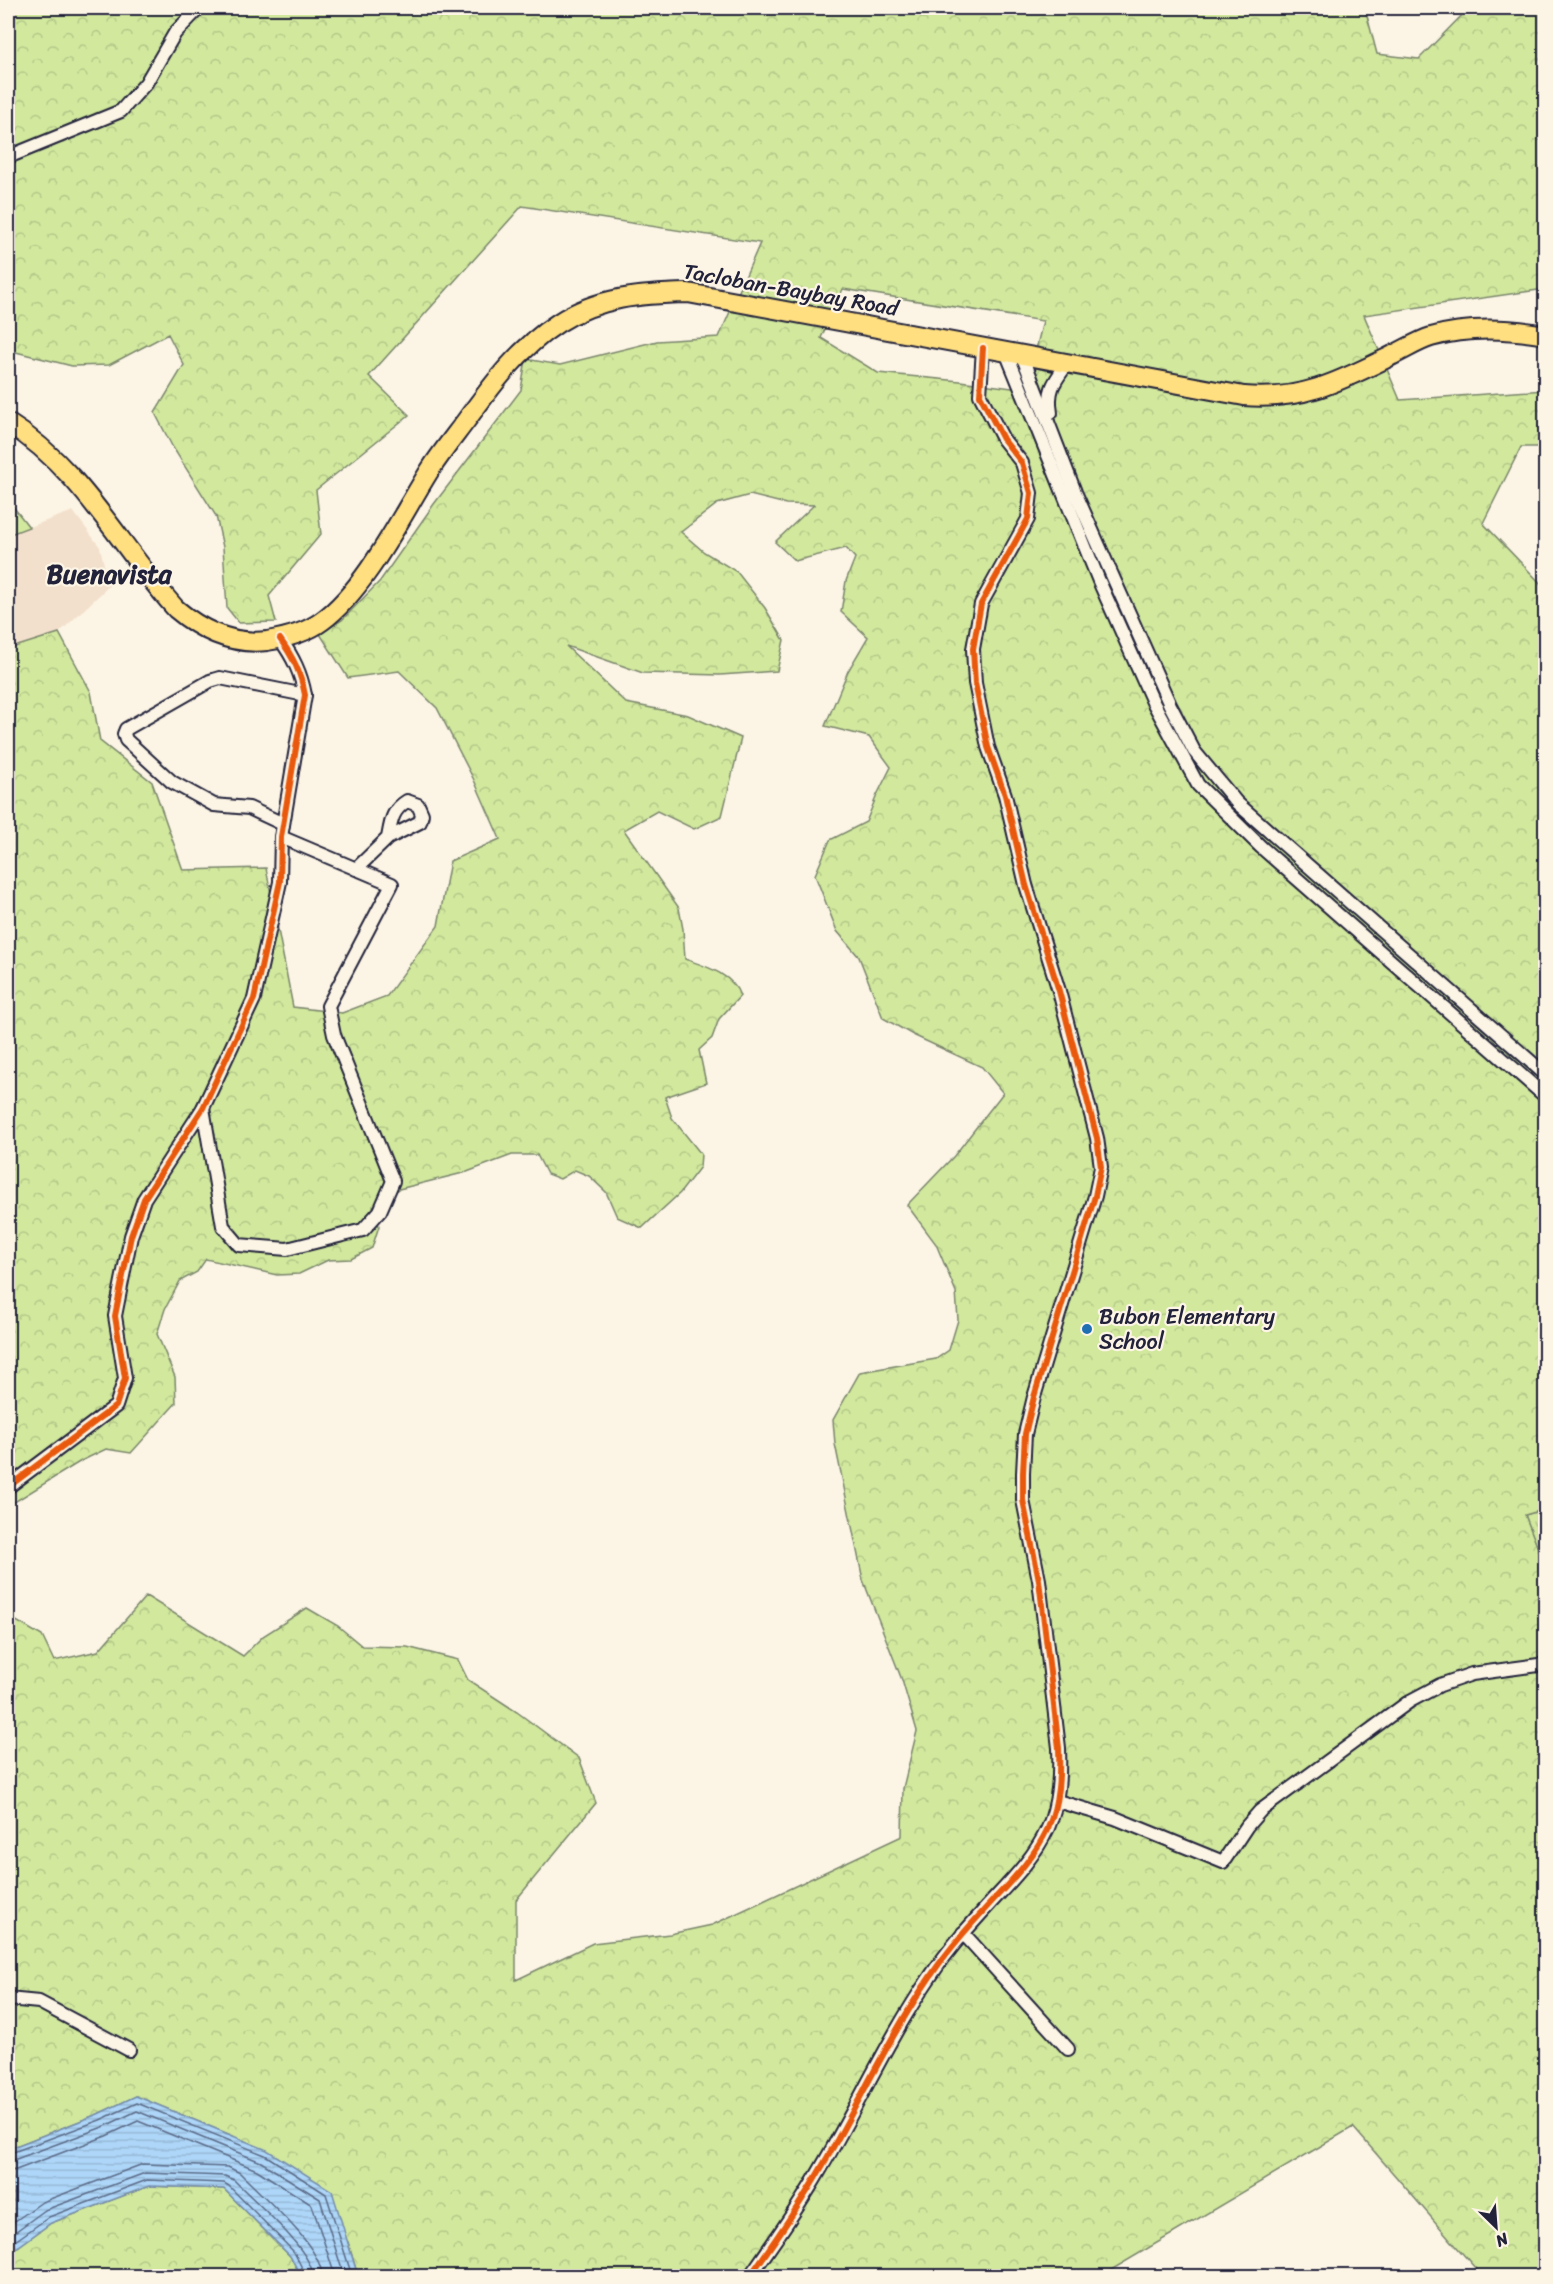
<svg xmlns="http://www.w3.org/2000/svg" width="1553" height="2284" viewBox="0 0 1553 2284" font-family="Sriracha,sans-serif">
  <style>
    .built { fill: #f3e0cc }
    .grass { fill: url(#grass-tufts); stroke: #7a856c; stroke-width: 1.5 }
    .forest { fill: url(#forest-crowns); stroke: #7a856c; stroke-width: 1.5; fill-rule: evenodd }
    .water { fill: url(#water-rules); stroke: #768eac; stroke-width: 1.5 }
    .lines { fill: none; stroke-linecap: round; stroke-linejoin: round }
    .shore { stroke: #5a6a87; stroke-width: 1.5 }
    .minor-casing { stroke: #22223b; stroke-width: 16 }
    .highway-casing { stroke: #22223b; stroke-width: 22 }
    .minor { stroke: #fcf5e5; stroke-width: 12 }
    .highway { stroke: #ffdf80; stroke-width: 18 }
    .cycleway-casing { stroke: #fcf5e5; stroke-width: 10 }
    .cycleway { stroke: #e8590c; stroke-width: 6 }
    .poi-dot { fill: #1f6fb2; stroke: #fcf5e5; stroke-width: 2 }
    .labels { text-anchor: middle; stroke-width: 4.5; stroke-linejoin: round; paint-order: stroke }
    .street-label { font-size: 22px; fill: #22223b; stroke: #fcf5e5 }
    .poi-label { font-size: 22px; fill: #22223b; stroke: #fcf5e5; text-anchor: start }
    .quarter-label { font-size: 26px; font-weight: bold; fill: #22223b; stroke: #fcf5e5 }
  </style>
  <defs>
    <pattern id="grass-tufts" width="24" height="20" patternUnits="userSpaceOnUse" patternTransform="scale(1.5)"><rect width="24" height="20" fill="#d1e89d"/><path d="M3 7l-1-3M5 7V3M7 7l1-3M15 17l-1-3M17 17v-4M19 17l1-3" fill="none" stroke="#b3c788"/></pattern>
    <pattern id="forest-crowns" width="20" height="18" patternUnits="userSpaceOnUse" patternTransform="scale(1.5)"><rect width="20" height="18" fill="#d1e89d"/><path d="M2 6a3 3 0 1 1 6 0M12 15a3 3 0 1 1 6 0" fill="none" stroke="#b3c788"/></pattern>
    <pattern id="water-rules" width="6" height="5" patternUnits="userSpaceOnUse" patternTransform="scale(1.5)"><rect width="6" height="5" fill="#aed6f8"/><path d="M0 2.5h6" fill="none" stroke="#95b7d6"/></pattern>
  </defs>
  <rect width="100%" height="100%" fill="#fcf5e5"/>
  <filter id="ink" filterUnits="userSpaceOnUse"><feTurbulence type="fractalNoise" baseFrequency=".0167" numOctaves="2"/><feDisplacementMap in="SourceGraphic" scale="12" xChannelSelector="R" yChannelSelector="G"/><feConvolveMatrix kernelMatrix="1 2 1 2 8 2 1 2 1" color-interpolation-filters="sRGB"/></filter>
  <g filter="url(#ink)">
    <path class="built" d="M73,511L100,547L109,586L59,633L8,649V535Z"/>
    <path class="grass" d="M1545,1509V1569L1525,1515Z"/>
    <g class="forest">
      <path d="M8,8H1253L1265,11L1281,8H1365L1377,54L1419,59L1469,8H1545V289L1364,315L1400,400L1545,390V447H1521L1483,523L1546,589V1509L1525,1515L1546,1569L1545,2276H1482L1353,2127L1101,2276H358L348,2242L233,2136L136,2096L98,2114L8,2149V1616L42,1636L54,1661L98,1651L146,1596L243,1656L263,1636L307,1608L338,1626L362,1646L407,1647L458,1660L468,1680L517,1712L579,1758L596,1803L516,1900V1980L593,1943L670,1934L712,1925L902,1836L903,1788L917,1731L902,1680L863,1580L835,1444L833,1420L860,1372L936,1359L949,1350L958,1320L956,1292L936,1244L907,1205L954,1156L1003,1093L982,1067L913,1035L883,1018L859,957L837,931L815,875L830,840L866,822L877,795L891,767L869,737L825,726L848,671L868,637L841,612L846,581L855,558L846,548L795,561L775,542L814,505L786,504L750,495L717,504L681,532L704,552L737,572L765,608L784,640L777,671L720,675L643,673L566,646L626,703L688,715L741,738L722,816L694,829L657,811L624,830L679,908L683,929L685,959C705,966 733,974 740,996L719,1019L712,1038L699,1050L706,1083L665,1097L672,1118L701,1154L700,1167L680,1193L642,1228L617,1217L606,1192L589,1176L575,1170L560,1179L547,1174L537,1155H512L467,1172L399,1189L373,1206L379,1226L372,1248L351,1259L328,1260L299,1274L277,1275L206,1259L197,1272L180,1281L165,1309L157,1334L175,1377L176,1403L131,1453L106,1449L81,1461L8,1506V649L59,633L91,692L100,741L152,782L183,870L266,868L293,1007L342,1013L387,996L438,926L450,861L500,839L474,780L437,708L399,671L348,678L320,634L342,620L380,581L434,504L521,390L526,359L560,365L657,341L719,337L760,243L522,206L369,376L409,415L316,490L321,534L269,596L276,622L239,623L227,608L223,547L216,516L172,446L155,413L184,365L168,334L109,365L72,366L12,351L8,347ZM843,289L1043,321L1026,390L960,381L878,373L821,338Z"/>
      <path d="M8,500L29,527L8,535Z"/>
      <path d="M149,2186L224,2189L290,2256L301,2276H8V2254L51,2223Z"/>
    </g>
    <path class="water" d="M136,2096L267,2150L332,2191L358,2276H301L290,2256L224,2189L149,2186L51,2223L8,2254V2149L98,2114Z"/>
    <g class="lines">
      <g class="shore">
        <path d="M8,2154L100,2120L137,2103L265,2155L326,2194L352,2276"/>
        <path d="M8,2162L103,2127L137,2111L261,2162L320,2199L344,2276"/>
        <path d="M8,2171L16,2170L106,2136L138,2121L257,2170L312,2205L335,2276"/>
        <path d="M8,2226L42,2202L143,2164L228,2167L240,2173C262,2196 321,2245 322,2276"/>
        <path d="M8,2237L45,2210L145,2173L225,2176L234,2180C253,2200 312,2250 313,2276"/>
        <path d="M8,2246L49,2217L147,2180L224,2183L229,2186L294,2252L306,2276"/>
      </g>
      <g class="minor-casing">
        <g id="minor">
          <path d="M8,157L121,111L146,83L175,33L199,8"/>
          <path d="M1006,352L1099,581L1153,702L1198,785L1261,847L1546,1097"/>
          <path d="M1022,355L1075,492L1170,705L1194,751L1237,803L1546,1075"/>
          <path d="M1051,413C1047,390 1054,382 1067,364"/>
          <path d="M283,824L249,808L214,805L172,782L126,740L124,734L126,729L210,681L220,678L305,695"/>
          <path d="M356,869L388,838L420,822L422,814L418,805L407,801C392,810 391,821 388,838"/>
          <path d="M203,1108L223,1226L239,1245L287,1249L363,1230L380,1211L393,1181L334,1035L328,1006L392,884L281,837"/>
          <path d="M8,1487L116,1406L125,1378L115,1316L131,1236L144,1199L203,1108L254,999L280,882L281,837L305,695C301,673 293,657 280,639"/>
          <path d="M1057,1801L1115,1818L1223,1862L1247,1826L1260,1811L1410,1701L1440,1685L1472,1674L1546,1664"/>
          <path d="M963,1933L1068,2049"/>
          <path d="M8,1999L39,2002L129,2050"/>
          <path d="M750,2276C774,2242 799,2207 820,2170C858,2106 888,2038 930,1977C949,1948 973,1922 997,1896C1016,1876 1036,1854 1048,1828C1059,1802 1060,1775 1059,1748L1039,1580L1023,1500V1473L1025,1434L1034,1397L1095,1196L1101,1167L1097,1138L1059,991L1026,885L1005,795L988,747L975,683L973,649L981,604L1028,519L1031,493L1022,463L1003,439L980,395L983,348"/>
        </g>
      </g>
      <g class="highway-casing">
        <path id="highway" d="M8,423C81,468 120,547 176,609C202,631 232,645 267,641C286,638 306,633 322,621C366,589 401,516 430,470C441,453 453,438 465,422C492,385 519,348 558,323C598,297 642,294 688,293L1244,396C1304,401 1342,380 1393,355C1406,349 1418,341 1431,337C1469,326 1507,328 1546,335"/>
      </g>
      <use href="#minor" class="minor"/>
      <use href="#highway" class="highway"/>
      <g class="cycleway-casing">
        <g id="cycleway">
          <path d="M8,1487L116,1406L125,1378L115,1316L131,1236L144,1199L203,1108L254,999L280,882L281,837L305,695C301,673 293,657 280,639"/>
          <path d="M750,2276C774,2242 799,2207 820,2170C858,2106 888,2038 930,1977C949,1948 973,1922 997,1896C1016,1876 1036,1854 1048,1828C1059,1802 1060,1775 1059,1748L1039,1580L1023,1500V1473L1025,1434L1034,1397L1095,1196L1101,1167L1097,1138L1059,991L1026,885L1005,795L988,747L975,683L973,649L981,604L1028,519L1031,493L1022,463L1003,439L980,395L983,348"/>
        </g>
      </g>
      <use href="#cycleway" class="cycleway"/>
    </g>
  </g>
  <circle class="poi-dot" cx="1087" cy="1329" r="6"/>
  <g class="labels">
    <g class="street-label">
      <text transform="translate(791 289) rotate(10)" y="8">Tacloban-Baybay Road</text>
    </g>
    <g class="poi-label">
      <text x="1099" y="1324">Bubon Elementary<tspan x="1099" dy="25">School</tspan></text>
    </g>
    <g class="quarter-label">
      <text x="109" y="583">Buenavista</text>
    </g>
  </g>
  <rect width="1553" height="2284" fill="none" stroke="#fcf5e5" stroke-width="30"/>
  <rect x="15" y="15" width="1523" height="2254" fill="none" stroke="#22223b" stroke-width="2" filter="url(#ink)"/>
  <g transform="translate(1496 2227) rotate(155)" stroke="#fcf5e5" stroke-width="4.5" paint-order="stroke">
  <path d="M0-4.5L10 22L0 15L-10 22Z" fill="#22223b"/>
  <text y="-9" font-size="16" font-weight="bold" text-anchor="middle" fill="#22223b">N</text>
  </g>
</svg>
